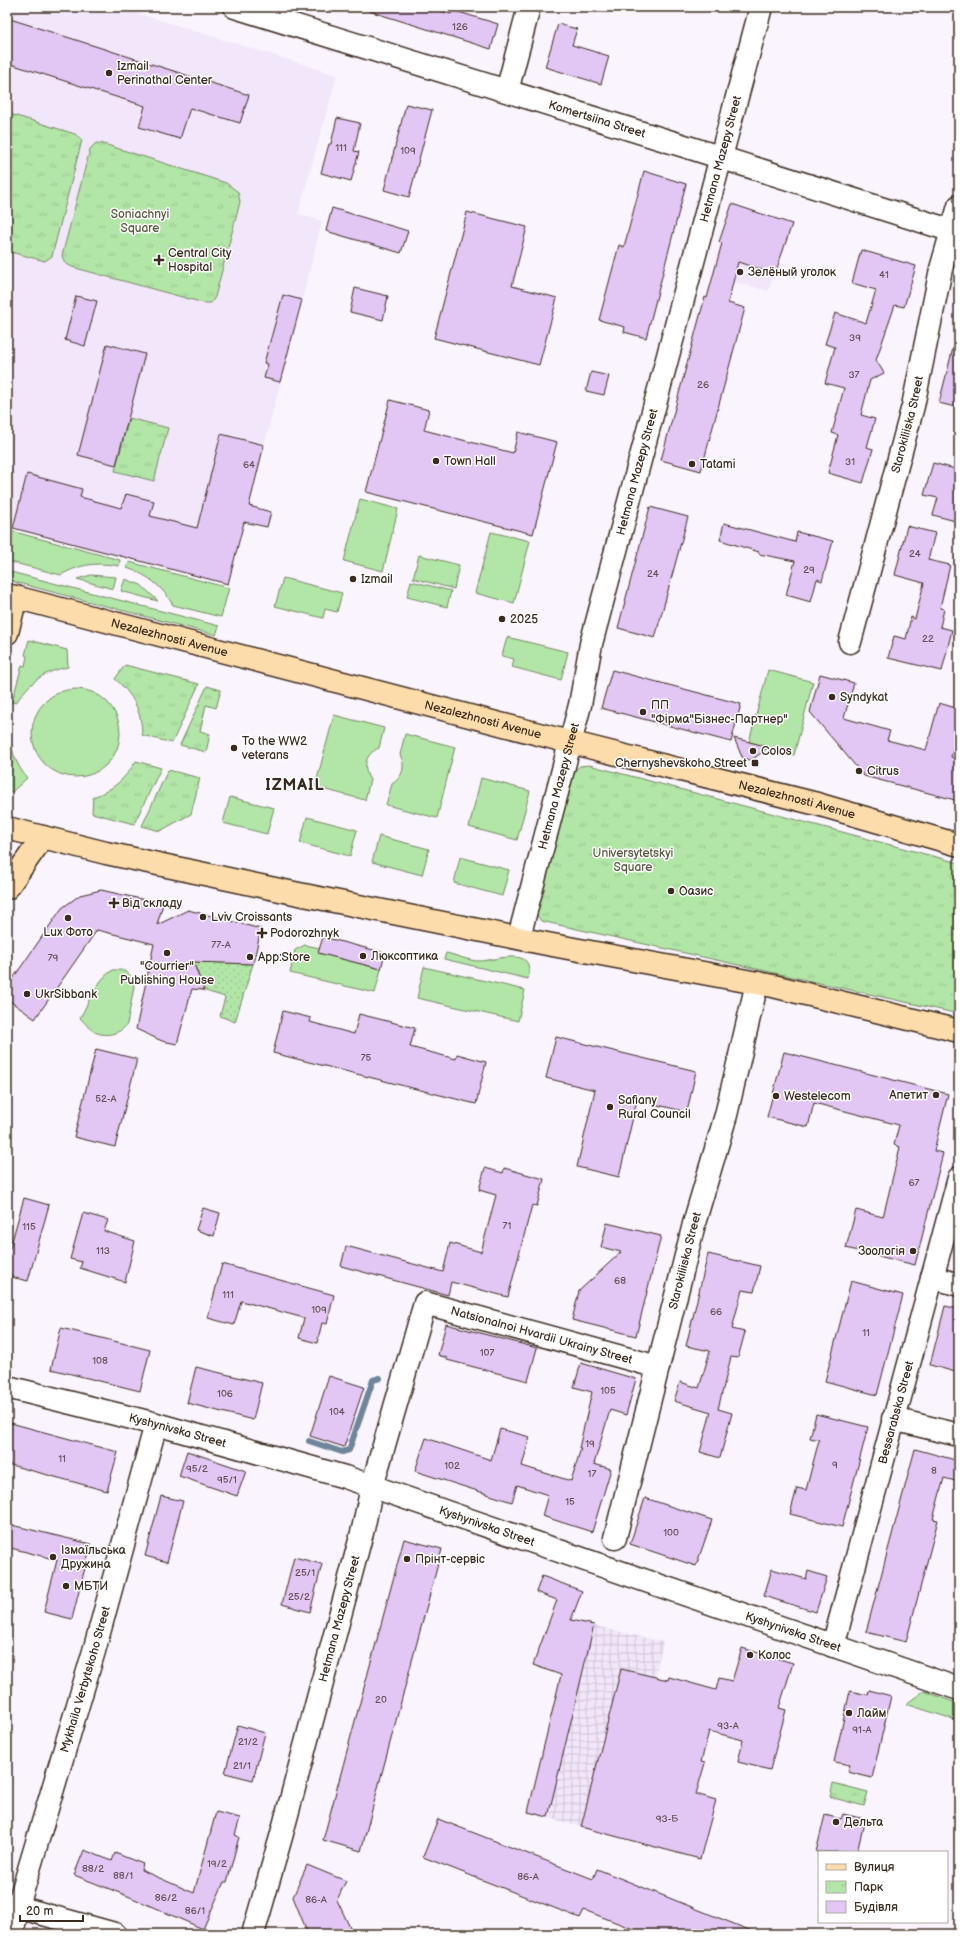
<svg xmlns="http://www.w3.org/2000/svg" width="966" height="1941" viewBox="0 0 966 1941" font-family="'Balsamiq Sans',sans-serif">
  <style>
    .built { fill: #f2e6fa }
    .industrial { fill: url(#industrial-grid) }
    .grass { fill: #b1e6a7; stroke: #768862 }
    .park { fill: url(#park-tufts); stroke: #768862 }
    .garden { fill: url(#garden-dots); stroke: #768862 }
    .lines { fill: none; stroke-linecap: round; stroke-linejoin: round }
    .stream { stroke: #6e859a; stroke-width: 6 }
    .building { fill: #e2c6f4; stroke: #3b2a1e }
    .minor-casing { stroke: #3b2a1e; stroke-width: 25 }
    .tertiary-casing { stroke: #3b2a1e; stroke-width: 25 }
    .primary-casing { stroke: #3b2a1e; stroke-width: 25 }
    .minor { stroke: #fff; stroke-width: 22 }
    .tertiary { stroke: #fff; stroke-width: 22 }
    .primary { stroke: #fddcac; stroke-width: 22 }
    .poi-dot { fill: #3b2a1e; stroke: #fff; stroke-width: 1.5 }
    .labels { text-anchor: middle; stroke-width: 3; stroke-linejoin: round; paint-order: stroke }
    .number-label { font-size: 10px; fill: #655154 }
    .poi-label { font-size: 12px; fill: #3b2a1e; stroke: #fff; text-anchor: start }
    .street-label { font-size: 12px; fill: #3b2a1e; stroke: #fff }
    .park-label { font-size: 12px; fill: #585940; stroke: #fff }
    .district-label { font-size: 16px; font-weight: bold; letter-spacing: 1px; fill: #3b2a1e; stroke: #fff }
  </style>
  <defs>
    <pattern id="industrial-grid" width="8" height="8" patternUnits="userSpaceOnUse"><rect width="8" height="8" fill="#f2e6fa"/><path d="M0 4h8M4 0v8" fill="none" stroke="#d0c5d6"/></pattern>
    <pattern id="park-tufts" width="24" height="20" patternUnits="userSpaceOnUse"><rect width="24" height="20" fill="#b1e6a7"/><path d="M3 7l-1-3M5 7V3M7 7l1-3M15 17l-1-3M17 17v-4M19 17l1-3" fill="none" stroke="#99c58f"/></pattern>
    <pattern id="garden-dots" width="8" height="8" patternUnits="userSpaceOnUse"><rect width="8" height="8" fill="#b1e6a7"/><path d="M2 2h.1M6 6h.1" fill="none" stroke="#99c58f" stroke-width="1.8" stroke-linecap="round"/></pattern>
  </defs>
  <rect width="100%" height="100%" fill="#f9f4fd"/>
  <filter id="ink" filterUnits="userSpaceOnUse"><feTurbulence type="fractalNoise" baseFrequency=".025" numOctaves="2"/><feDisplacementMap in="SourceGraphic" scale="8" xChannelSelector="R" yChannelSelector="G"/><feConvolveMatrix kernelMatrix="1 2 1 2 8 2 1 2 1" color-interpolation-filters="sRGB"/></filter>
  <g filter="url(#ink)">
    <g class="built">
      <path d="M7,7H117L337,75L298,214L322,221L289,352L284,351L280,364L285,365L228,584L13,528V525L7,523Z"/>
      <path d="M719,254L775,274L768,291L712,276Z"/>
    </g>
    <path class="industrial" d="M574,1621L663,1642L655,1677L607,1834L528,1812Z"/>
    <g class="grass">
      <path d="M360,499L398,509L383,571L344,561Z"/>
      <path d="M7,530L120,560L119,566C97,562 80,564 61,575L7,561Z"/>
      <path d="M491,532L530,541L514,603L475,593Z"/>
      <path d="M419,555L459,565L454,589L413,578Z"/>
      <path d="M129,562L229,588L221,617L173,605C162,586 148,575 127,568Z"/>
      <path d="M7,571L219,626L216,635L7,580Z"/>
      <path d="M91,575L116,577L113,589L77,579Z"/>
      <path d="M283,578L342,593L337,612L325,609L323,618L275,606Z"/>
      <path d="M125,579L141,585L158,601L121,591Z"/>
      <path d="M411,581L451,591L447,607L407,597Z"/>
      <path d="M507,637L568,652L561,680L512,667L514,659L502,656Z"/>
      <path d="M29,640L67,650L68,667C45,671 29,682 16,703L12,702L22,665L25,666L27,656L25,655Z"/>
      <path d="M768,670L813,682L794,755L749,742Z"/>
      <circle cx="76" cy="733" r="44"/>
      <path d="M334,715L384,728L379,748C365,754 362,767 370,780L365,800L315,787Z"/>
      <path d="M7,728L10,729C10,748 15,763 27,778L12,792L7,791Z"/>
      <path d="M405,734L455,747L437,818L386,805L392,784C403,777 406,766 400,755Z"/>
      <path d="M481,778L530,791L517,840L469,827Z"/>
      <path d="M230,797L274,808L267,834L223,823Z"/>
      <path d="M307,817L357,830L350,856L300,843Z"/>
      <path d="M379,836L429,849L422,875L372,862Z"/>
      <path d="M460,857L509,870L502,896L454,883Z"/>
      <path d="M305,945L320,948L319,953L381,969L375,993L290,973L295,950Z"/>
      <path d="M446,953C456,955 469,961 479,961C496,961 536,944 528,979L444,959Z"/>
      <path d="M424,967L525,990L518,1021L417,998Z"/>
      <path d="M113,970C126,969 133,974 134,987L127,1024C121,1034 104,1038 93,1031C89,1028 84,1022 80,1018C89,1002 97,979 113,970Z"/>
      <path d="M924,1691L959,1704V1721L906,1704Z"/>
    </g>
    <g class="park">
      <path d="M7,113L75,134L82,140L52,256L45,261L7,251Z"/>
      <path d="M96,143L104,144L226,183L238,192L240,202L215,297L211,303H204L72,267L65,263L62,256L90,149Z"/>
      <path d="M129,418L168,428L154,481L115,471Z"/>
      <path d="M125,665L199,684L172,743L142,735C142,712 133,694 115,679Z"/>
      <path d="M207,686L221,690L216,708L206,705L200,731L210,734L206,752L180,745Z"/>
      <path d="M136,761L161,768L134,824L92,813L93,797C113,790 125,779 136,761Z"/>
      <path d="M589,765L959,863V1014L541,921L536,914L572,773L580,766Z"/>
      <path d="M168,770L200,778L191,814L160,831L142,826Z"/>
      <path d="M833,1783L868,1792L864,1806L830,1797Z"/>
    </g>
    <path class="garden" d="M193,962L253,964L235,1022L220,1016L225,997L199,989L201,981Z"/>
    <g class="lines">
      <path class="stream" d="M309,1441L342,1452L349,1450L373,1380L380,1378"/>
    </g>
    <g class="building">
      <path d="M369,7H427L451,14L452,10L498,24L491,49L369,11Z"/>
      <path d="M7,18L249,95L240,123L190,108L180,139L139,127L145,106L7,63Z"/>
      <path d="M558,24L577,29L572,45L609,56L601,84L545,67Z"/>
      <path d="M406,104L432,110L409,197L384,190Z"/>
      <path d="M337,118L360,123L354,151L359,152L351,181L321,173L329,144H331Z"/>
      <path d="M644,171L686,184L646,338L624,332L625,327L599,320L619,245L624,247Z"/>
      <path d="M732,204L792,224L775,274L738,262L728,303L745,308L701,471L661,460L705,297L707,298L722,243L719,242Z"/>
      <path d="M332,208L408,231L401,253L326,231Z"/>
      <path d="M467,212L527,227L512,286L557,298L539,365L434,338Z"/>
      <path d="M861,250L916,266L904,307L895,305L876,360L884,373L870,380L861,415L875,419L867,447L873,449L863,483L828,473L838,435L832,433L844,388L825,383L835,347L825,344L835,313L866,323L876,290L852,283Z"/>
      <path d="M355,288L388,296L383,320L350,312Z"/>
      <path d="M283,295L302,300L280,382L264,378L268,364L264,363Z"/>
      <path d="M76,296L97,301L85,346L65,340Z"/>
      <path d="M107,344L145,354L116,465L78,455Z"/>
      <path d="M953,348L959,349V408L939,403Z"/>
      <path d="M591,372L609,376L604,395L586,391Z"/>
      <path d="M390,400L429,410L424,430L513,453L518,432L557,442L533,534L366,492Z"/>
      <path d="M221,434L264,445L249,506L271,512L267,527L244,522L228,584L13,528L27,474L82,489L80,497L121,508L126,494L154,501L150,516L197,528Z"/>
      <path d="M933,463L959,470V522L933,515L938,498L924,495Z"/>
      <path d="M650,507L688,517L655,638L618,628Z"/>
      <path d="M724,523L795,542L797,532L833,541L822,581L817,579L811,602L786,595L795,561L759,554V552L720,540Z"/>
      <path d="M907,526L935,533L928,560L950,565L940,608L944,609L940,627L952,630L942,671L888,658L894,636L906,639L911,617L915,619L924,583L895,575Z"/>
      <path d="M612,670L741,704L731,742L601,708Z"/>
      <path d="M820,674L854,683L844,718L890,731L887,740L926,750L939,703L959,709V729L951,757L959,759V801L864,776L810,712Z"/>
      <path d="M734,738L769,747L753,759L749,760L742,757Z"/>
      <path d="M101,890L163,904L157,925L188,910L261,929L253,964L193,962L204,990L192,989L177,1044L162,1041L136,1029L154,944L97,930L35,1019L7,999V987L62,908L80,895Z"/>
      <path d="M323,937L385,953L381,969L318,953Z"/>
      <path d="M283,1011L311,1018L310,1022L354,1034L359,1014L415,1028L410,1047L456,1059L457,1054L486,1062L476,1104L273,1053Z"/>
      <path d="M556,1037L696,1071L687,1112L637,1100L619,1177L577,1167L595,1090L546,1078Z"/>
      <path d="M96,1049L137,1059L115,1147L74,1137Z"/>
      <path d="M784,1052L948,1094L934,1151L943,1153L915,1265L846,1248L856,1210L883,1217L900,1147L894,1145L899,1125L814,1103L808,1127L767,1117Z"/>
      <path d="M485,1168L503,1173L504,1168L544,1179L537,1206L532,1205L508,1297L451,1282L448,1295L341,1266L346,1246L443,1272L450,1243L481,1252L496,1195L479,1190Z"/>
      <path d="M24,1198L49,1205L28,1281L11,1277V1274L7,1273V1248H10Z"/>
      <path d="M203,1208L220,1213L214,1236L196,1230Z"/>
      <path d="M83,1213L108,1220L104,1231L135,1241L125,1282L80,1268L82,1262L70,1259Z"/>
      <path d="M607,1223L661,1236L636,1336L572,1320L579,1291L621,1252L601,1247Z"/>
      <path d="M708,1254L760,1266L754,1292L742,1290L732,1329L745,1332L738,1358L731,1357L718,1409L732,1413L720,1458L700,1452L711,1412L674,1401L680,1382L699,1388L710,1351L686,1346Z"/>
      <path d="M222,1264L334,1295L327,1324L322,1323L317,1343L299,1338L304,1318L241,1301L234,1325L208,1318Z"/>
      <path d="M851,1281L903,1295L877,1395L825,1381Z"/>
      <path d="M945,1306L959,1309V1373L930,1365Z"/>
      <path d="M446,1324L537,1348L528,1381L447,1360V1358L438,1355Z"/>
      <path d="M61,1328L150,1350L140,1391L51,1369Z"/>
      <path d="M581,1363L636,1379L626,1415L610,1410L594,1464L611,1469L592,1532L542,1516L548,1495L517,1485L512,1502L415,1471L426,1438L491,1460L500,1429L530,1437L522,1466L571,1481L581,1448H579L592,1392L574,1387Z"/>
      <path d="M196,1367L262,1383L253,1420L187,1403Z"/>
      <path d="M329,1376L364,1387L344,1447L310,1436Z"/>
      <path d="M816,1414L868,1427L842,1527L790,1514L797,1488L806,1490L819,1440L810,1438Z"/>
      <path d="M7,1422L118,1452L107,1491L7,1464Z"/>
      <path d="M915,1449L959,1461V1482L944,1478L933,1519L938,1520L906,1642L866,1632Z"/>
      <path d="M187,1451L246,1471L237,1496L179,1476Z"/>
      <path d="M161,1496L183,1501L167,1562L145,1556Z"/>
      <path d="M645,1498L712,1520L696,1566L630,1544Z"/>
      <path d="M7,1524L91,1544L72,1619L44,1612L57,1560L7,1547Z"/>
      <path d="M404,1539L442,1549L361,1851L323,1840Z"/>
      <path d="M294,1557L322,1564L310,1612L282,1604Z"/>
      <path d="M772,1569L806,1579L808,1571L827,1577L816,1612L764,1596Z"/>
      <path d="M542,1576L582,1591L571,1620L594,1625L548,1817L528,1812L561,1675L533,1665L557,1600L536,1592Z"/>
      <path d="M742,1648L793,1663L779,1708L786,1710L770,1770L738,1762L743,1740L709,1731L701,1762L705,1763L696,1794L716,1800L700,1859L581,1827L621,1669L668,1680L669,1677L716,1690L719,1678L732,1681Z"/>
      <path d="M869,1690L891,1696L872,1778L848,1772L850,1765L834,1762L850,1691L868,1695Z"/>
      <path d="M238,1725L265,1733L253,1780L225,1773Z"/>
      <path d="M216,1812L240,1818L235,1835L239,1837L227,1882H224L203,1929L130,1897L74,1875L84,1850L112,1861L115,1853L143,1864L141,1870L194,1893Z"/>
      <path d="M843,1814L865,1819L857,1852H816L825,1815L841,1819Z"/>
      <path d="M438,1819L593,1879L597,1869L759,1934H646L584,1910L580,1918L423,1857Z"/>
      <path d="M307,1865L346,1881L337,1900L353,1934H308L293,1897Z"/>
    </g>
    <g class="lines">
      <g class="minor-casing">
        <g id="minor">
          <path id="s1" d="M235,7L694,149L959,233"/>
          <path d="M507,91L529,7"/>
          <path id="s2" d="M850,642L913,406L941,269L959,206"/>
          <path id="s3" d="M519,937L580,705L591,644L761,7"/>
          <path d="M932,1277L959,1285"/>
          <path d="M893,1419L959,1435"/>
          <path id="s4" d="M615,1538L695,1220L726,1115L757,983"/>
          <path id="s5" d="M833,1646L959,1178"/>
          <path d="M7,1904L115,1934"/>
          <path id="s6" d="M12,1934L18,1906L94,1651L156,1424"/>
          <path id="s7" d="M253,1934L281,1837L363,1529L372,1487L425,1303L658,1367"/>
        </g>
      </g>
      <g class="tertiary-casing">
        <g id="tertiary">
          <path id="s8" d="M7,1387L156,1424L345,1477L959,1689"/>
        </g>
      </g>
      <g class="primary-casing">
        <g id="primary">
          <path id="s9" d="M7,595L569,742L817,804L959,845"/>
          <path d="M7,633L16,597"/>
          <path d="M7,828L106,853L294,893L547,944L773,986L959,1031"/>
          <path d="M7,888L43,837"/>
        </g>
      </g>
      <use href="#minor" class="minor"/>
      <use href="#tertiary" class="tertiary"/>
      <use href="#primary" class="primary"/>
    </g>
  </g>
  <g class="poi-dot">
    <circle cx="109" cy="73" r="4"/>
    <path d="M157 254h4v4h4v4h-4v4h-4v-4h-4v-4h4z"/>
    <circle cx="740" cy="272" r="4"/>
    <circle cx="436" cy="461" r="4"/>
    <circle cx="692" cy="464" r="4"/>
    <circle cx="353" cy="579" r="4"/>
    <circle cx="502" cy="619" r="4"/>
    <circle cx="832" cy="697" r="4"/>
    <circle cx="643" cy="712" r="4"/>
    <circle cx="234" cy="748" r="4"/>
    <circle cx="753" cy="751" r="4"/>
    <rect x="751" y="759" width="8" height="8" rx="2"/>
    <circle cx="859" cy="771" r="4"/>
    <circle cx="671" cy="891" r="4"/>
    <path d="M112 897h4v4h4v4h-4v4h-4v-4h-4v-4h4z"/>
    <circle cx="203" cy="917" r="4"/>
    <circle cx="68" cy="918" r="4"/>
    <path d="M260 927h4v4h4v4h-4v4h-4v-4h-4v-4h4z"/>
    <circle cx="167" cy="953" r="4"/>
    <circle cx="363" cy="956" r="4"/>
    <circle cx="250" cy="957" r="4"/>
    <circle cx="27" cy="994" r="4"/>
    <circle cx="936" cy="1095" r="4"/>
    <circle cx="776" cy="1096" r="4"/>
    <circle cx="610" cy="1107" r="4"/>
    <circle cx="913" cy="1251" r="4"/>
    <circle cx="53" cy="1557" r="4"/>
    <circle cx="407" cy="1559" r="4"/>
    <circle cx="66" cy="1586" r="4"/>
    <circle cx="750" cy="1655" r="4"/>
    <circle cx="849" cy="1713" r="4"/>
    <circle cx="836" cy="1822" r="4"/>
  </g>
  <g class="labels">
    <g class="number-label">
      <text x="460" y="30">126</text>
      <text x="341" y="151">111</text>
      <text x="408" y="154">109</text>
      <text x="884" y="278">41</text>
      <text x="855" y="341">39</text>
      <text x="854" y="378">37</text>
      <text x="703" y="388">26</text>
      <text x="850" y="465">31</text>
      <text x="249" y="468">64</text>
      <text x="915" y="557">24</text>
      <text x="809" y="573">29</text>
      <text x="653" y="577">24</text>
      <text x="928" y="642">22</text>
      <text x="221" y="948">77-А</text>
      <text x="53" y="961">79</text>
      <text x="366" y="1061">75</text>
      <text x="106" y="1102">52-А</text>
      <text x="914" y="1186">67</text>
      <text x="507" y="1229">71</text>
      <text x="29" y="1230">115</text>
      <text x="103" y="1254">113</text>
      <text x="620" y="1284">68</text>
      <text x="228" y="1298">111</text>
      <text x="319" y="1313">109</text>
      <text x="716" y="1315">66</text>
      <text x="866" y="1336">11</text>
      <text x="487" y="1356">107</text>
      <text x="100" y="1364">108</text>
      <text x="608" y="1394">105</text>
      <text x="225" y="1397">106</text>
      <text x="337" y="1415">104</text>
      <text x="590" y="1447">19</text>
      <text x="62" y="1462">11</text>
      <text x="835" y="1468">9</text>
      <text x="452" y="1469">102</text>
      <text x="197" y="1472">95/2</text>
      <text x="934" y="1474">8</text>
      <text x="592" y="1477">17</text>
      <text x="227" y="1483">95/1</text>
      <text x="570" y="1505">15</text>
      <text x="671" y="1536">100</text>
      <text x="305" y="1576">25/1</text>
      <text x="299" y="1600">25/2</text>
      <text x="381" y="1703">20</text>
      <text x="728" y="1729">93-А</text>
      <text x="862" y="1733">91-А</text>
      <text x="248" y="1745">21/2</text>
      <text x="242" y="1769">21/1</text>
      <text x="667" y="1822">93-Б</text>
      <text x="217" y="1867">19/2</text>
      <text x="93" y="1872">88/2</text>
      <text x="123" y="1879">88/1</text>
      <text x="528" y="1880">86-А</text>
      <text x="166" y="1901">86/2</text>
      <text x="316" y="1903">86-А</text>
      <text x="195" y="1914">86/1</text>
    </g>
    <g class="poi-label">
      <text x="117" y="70">Izmail<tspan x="117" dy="14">Perinathal Center</tspan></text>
      <text x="168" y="257">Central City<tspan x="168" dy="14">Hospital</tspan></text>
      <text x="748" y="276">Зелёный уголок</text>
      <text x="444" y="465">Town Hall</text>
      <text x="700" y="468">Tatami</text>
      <text x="361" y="583">Izmail</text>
      <text x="510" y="623">2025</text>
      <text x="840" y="701">Syndykat</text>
      <text x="651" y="709">ПП<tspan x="651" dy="14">"Фірма"Бізнес-Партнер"</tspan></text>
      <text x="242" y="745">To the WW2<tspan x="242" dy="14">veterans</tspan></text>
      <text x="761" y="755">Colos</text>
      <text x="747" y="767" text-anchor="end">Chernyshevskoho Street</text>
      <text x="867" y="775">Citrus</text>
      <text x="679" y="895">Оазис</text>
      <text x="122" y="907">Від складу</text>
      <text x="211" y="921">Lviv Croissants</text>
      <text x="68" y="936" text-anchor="middle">Lux Фото</text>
      <text x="270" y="937">Podorozhnyk</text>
      <text x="371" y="960">Люксоптика</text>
      <text x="258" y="961">App:Store</text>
      <text x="167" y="970" text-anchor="middle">"Courrier"<tspan x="167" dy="14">Publishing House</tspan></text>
      <text x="35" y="998">UkrSibbank</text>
      <text x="928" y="1099" text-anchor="end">Апетит</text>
      <text x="784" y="1100">Westelecom</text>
      <text x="618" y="1104">Safiany<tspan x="618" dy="14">Rural Council</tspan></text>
      <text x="905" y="1255" text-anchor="end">Зоологія</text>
      <text x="61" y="1554">Ізмаїльська<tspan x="61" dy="14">Дружина</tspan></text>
      <text x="415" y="1563">Прінт-сервіс</text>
      <text x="74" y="1590">МБТИ</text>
      <text x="758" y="1659">Колос</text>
      <text x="857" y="1717">Лайм</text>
      <text x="844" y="1826">Дельта</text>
    </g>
    <g class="street-label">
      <text dy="4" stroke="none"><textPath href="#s1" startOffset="379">Komertsiina Street</textPath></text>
      <text dy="4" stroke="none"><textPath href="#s3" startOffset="804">Hetmana Mazepy Street</textPath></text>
      <text dy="4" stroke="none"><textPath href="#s2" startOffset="225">Starokiliiska Street</textPath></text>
      <text dy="4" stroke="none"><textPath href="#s3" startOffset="480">Hetmana Mazepy Street</textPath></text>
      <text dy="4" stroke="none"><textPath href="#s9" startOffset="168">Nezalezhnosti Avenue</textPath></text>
      <text dy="4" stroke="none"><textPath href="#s9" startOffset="492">Nezalezhnosti Avenue</textPath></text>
      <text dy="4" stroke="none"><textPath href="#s3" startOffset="156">Hetmana Mazepy Street</textPath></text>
      <text dy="4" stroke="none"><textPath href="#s9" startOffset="816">Nezalezhnosti Avenue</textPath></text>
      <text dy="4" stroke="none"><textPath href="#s4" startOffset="286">Starokiliiska Street</textPath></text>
      <text dy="4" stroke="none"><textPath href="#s7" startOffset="775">Natsionalnoi Hvardii Ukrainy Street</textPath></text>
      <text dy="4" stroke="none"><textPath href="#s5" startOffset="242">Bessarabska Street</textPath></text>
      <text dy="4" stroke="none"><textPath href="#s8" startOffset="176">Kyshynivska Street</textPath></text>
      <text dy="4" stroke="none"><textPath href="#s8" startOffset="500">Kyshynivska Street</textPath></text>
      <text dy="4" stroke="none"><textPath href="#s7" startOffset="327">Hetmana Mazepy Street</textPath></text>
      <text dy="4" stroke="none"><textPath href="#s8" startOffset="824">Kyshynivska Street</textPath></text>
      <text dy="4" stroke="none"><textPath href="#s6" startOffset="265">Mykhaila Verbytskoho Street</textPath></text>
    </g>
    <g class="park-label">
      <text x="140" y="218">Soniachnyi<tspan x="140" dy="14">Square</tspan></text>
      <text x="633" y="857">Universytetskyi<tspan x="633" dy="14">Square</tspan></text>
    </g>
    <g class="district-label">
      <text x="295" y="790">IZMAIL</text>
    </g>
  </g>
  <rect width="966" height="1941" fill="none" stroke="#fff" stroke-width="24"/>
  <rect x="12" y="12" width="942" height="1917" fill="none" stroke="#3b2a1e" stroke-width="1.5" filter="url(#ink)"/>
  <rect x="818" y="1851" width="130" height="72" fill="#ffffff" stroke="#b1aaa5"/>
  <rect x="826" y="1864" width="20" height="6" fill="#fddcac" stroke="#b1aaa5"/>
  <text x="854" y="1871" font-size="12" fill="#3b2a1e">Вулиця</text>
  <rect x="826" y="1881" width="20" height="12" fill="url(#park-tufts)" stroke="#b1aaa5"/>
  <text x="854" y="1891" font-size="12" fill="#3b2a1e">Парк</text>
  <rect x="826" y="1901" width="20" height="12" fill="#e2c6f4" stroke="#b1aaa5"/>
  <text x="854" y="1911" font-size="12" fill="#3b2a1e">Будівля</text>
  <path d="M20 1915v6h63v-6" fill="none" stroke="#3b2a1e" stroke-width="2"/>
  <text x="26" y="1915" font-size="12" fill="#3b2a1e" stroke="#ffffff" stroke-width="3" paint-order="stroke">20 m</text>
</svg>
